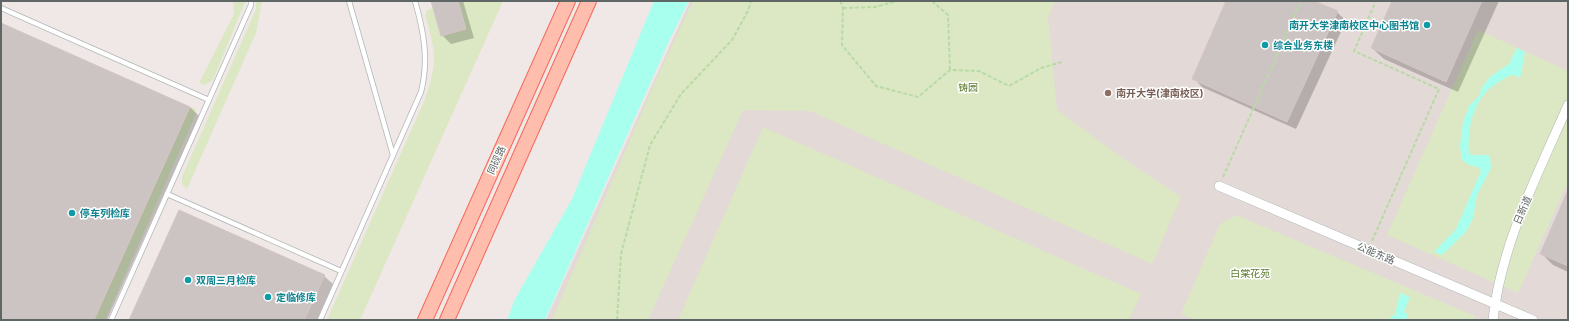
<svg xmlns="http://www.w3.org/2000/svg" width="1569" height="321" viewBox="0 0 1569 321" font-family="Inter,'Noto Sans SC',sans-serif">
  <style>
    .education { fill: #e3d9d7 }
    .green { fill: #dbe8c3 }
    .water { fill: #a8ffed }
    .shadow { fill: #0003 }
    .building { fill: #ccc4c3; stroke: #d5c5c4 }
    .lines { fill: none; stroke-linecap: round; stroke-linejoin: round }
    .service-casing { stroke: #afb6b6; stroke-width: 6 }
    .minor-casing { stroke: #afb6b6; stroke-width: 10 }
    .primary-casing { stroke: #f5675b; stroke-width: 16 }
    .path { stroke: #b9daa5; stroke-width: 2; stroke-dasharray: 4 2; stroke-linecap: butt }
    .service { stroke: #fff; stroke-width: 4.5 }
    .minor { stroke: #fff; stroke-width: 9 }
    .primary { stroke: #ffbdad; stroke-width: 14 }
    .culture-dot { fill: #0f9aa8; stroke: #fff; stroke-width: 1.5 }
    .education-dot { fill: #8d6e63; stroke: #fff; stroke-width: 1.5 }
    .labels { text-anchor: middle; stroke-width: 3; stroke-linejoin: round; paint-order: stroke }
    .culture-label { font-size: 10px; font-weight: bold; fill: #0d838f; stroke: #fff; text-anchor: start }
    .park-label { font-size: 10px; fill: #5d7b30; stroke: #fff }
    .education-label { font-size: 10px; font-weight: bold; fill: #785e54; stroke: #fff; text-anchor: start }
    .street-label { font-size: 10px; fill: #5e6766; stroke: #fff }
  </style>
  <rect width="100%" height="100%" fill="#f0e8e6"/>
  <path class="education" d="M690,1H1568V320H546Z"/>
  <g class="green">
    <path d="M233,1H245V2L213,80L205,85L199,83L234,14Z"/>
    <path d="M256,1H262L256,33L187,189L182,184V177L256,9Z"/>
    <path d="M458,1H503L360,320H327L425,99C438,62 436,52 425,15L427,10L433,8L442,36L466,29Z"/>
    <path d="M693,1H1055L1048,17L1057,110L1125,160L1181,197L1152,264L810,111L743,110L648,320H552L660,71Z"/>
    <path d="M1478,30L1568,71V182L1518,293L1387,235Z"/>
    <path d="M190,107L196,109V114L105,320H94Z"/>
    <path d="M763,127L1141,294L1129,320H678Z"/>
    <path d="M1236,215L1475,316L1474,320H1195L1181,314L1220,224Z"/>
  </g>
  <g class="water">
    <path d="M654,1H689L670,39L545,320H507L515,299L572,199Z"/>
    <path d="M1517,48L1525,52L1520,79L1516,75C1508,75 1506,78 1499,82C1474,95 1467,127 1469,154C1477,157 1482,153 1490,156L1491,168L1477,195L1473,218L1466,232L1442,255L1434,252L1456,229L1481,171L1478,167L1469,165L1462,160L1460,146L1463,122L1469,106L1479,96L1482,87L1491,76L1509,64Z"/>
    <path d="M1400,293L1410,297L1404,312L1408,314L1406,320H1388L1395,314Z"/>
  </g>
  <g class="shadow">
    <path d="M432,1H463L474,38L451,44L442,35Z"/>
    <path d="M1227,1H1311L1337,12L1346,21L1296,129L1202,87L1194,78Z"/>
    <path d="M1393,1H1499L1458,92L1384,59L1372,48Z"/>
    <path d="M1,24L190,107L199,116L107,320H1Z"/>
    <path d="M1568,192V272L1553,265L1542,254Z"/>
    <path d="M324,276L333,284L317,320H130Z"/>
  </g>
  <g class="building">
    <path d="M431,1H458L466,29L441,36Z"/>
    <path d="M1226,1H1314L1338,11L1287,122L1192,79Z"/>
    <path d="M1392,1H1482L1446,82L1371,48Z"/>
    <path d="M1,23L190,107L94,320H1Z"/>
    <path d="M1568,190V266L1540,254Z"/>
    <path d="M179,210L325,275L304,320H129Z"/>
  </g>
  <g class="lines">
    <g class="service-casing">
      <g id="service">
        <path d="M349,1L393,155"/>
        <path d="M1,8L209,100"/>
        <path d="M167,194L341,271"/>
        <path d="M111,320L251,5V1"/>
        <path d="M320,320L421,92C429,61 424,32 415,1"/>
      </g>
    </g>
    <g class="minor-casing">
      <g id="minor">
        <path d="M1219,186L1533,320"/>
        <path d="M1493,320C1501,244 1538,174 1568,105"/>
      </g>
    </g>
    <g class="primary-casing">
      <g id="primary">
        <path d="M425,320L568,1"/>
        <path d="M447,320L589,1"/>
      </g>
    </g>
    <g class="path">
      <path d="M840,1L843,8L842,45L876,86L918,97L950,70L979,71L1009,86L1041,68L1062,62"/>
      <path d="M932,1L948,15L950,70"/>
      <path d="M843,8L875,7L897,1"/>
      <path d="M1223,177L1301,1"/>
      <path d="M1372,241L1439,89L1354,51L1376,1"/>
      <path d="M617,320L621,254L650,145L681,94L732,40L748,11L751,1"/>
    </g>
    <use href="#service" class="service"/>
    <use href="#minor" class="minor"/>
    <use href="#primary" class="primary"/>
  </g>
  <g class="culture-dot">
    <circle cx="1427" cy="25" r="4"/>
    <circle cx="1265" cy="45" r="4"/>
    <circle cx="72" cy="213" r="4"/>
    <circle cx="188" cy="280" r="4"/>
    <circle cx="268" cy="297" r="4"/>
  </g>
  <circle class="education-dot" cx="1108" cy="93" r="4"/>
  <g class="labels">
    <g class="culture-label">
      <text x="1419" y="29" text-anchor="end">南开大学津南校区中心图书馆</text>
      <text x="1273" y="49">综合业务东楼</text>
      <text x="80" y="217">停车列检库</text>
      <text x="196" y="284">双周三月检库</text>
      <text x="276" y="301">定临修库</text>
    </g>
    <g class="park-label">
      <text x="968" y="91">铸园</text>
      <text x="1250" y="277">白棠花苑</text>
    </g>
    <g class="education-label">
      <text x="1116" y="97">南开大学(津南校区)</text>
    </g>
    <g class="street-label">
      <text transform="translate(496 160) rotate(-66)" y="4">同砚路</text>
      <text transform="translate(1522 210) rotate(-67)" y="4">日新道</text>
      <text transform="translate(1376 253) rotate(23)" y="4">公能东路</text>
    </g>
  </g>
  <rect width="1569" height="321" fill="none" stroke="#5e6766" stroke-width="4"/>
</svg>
